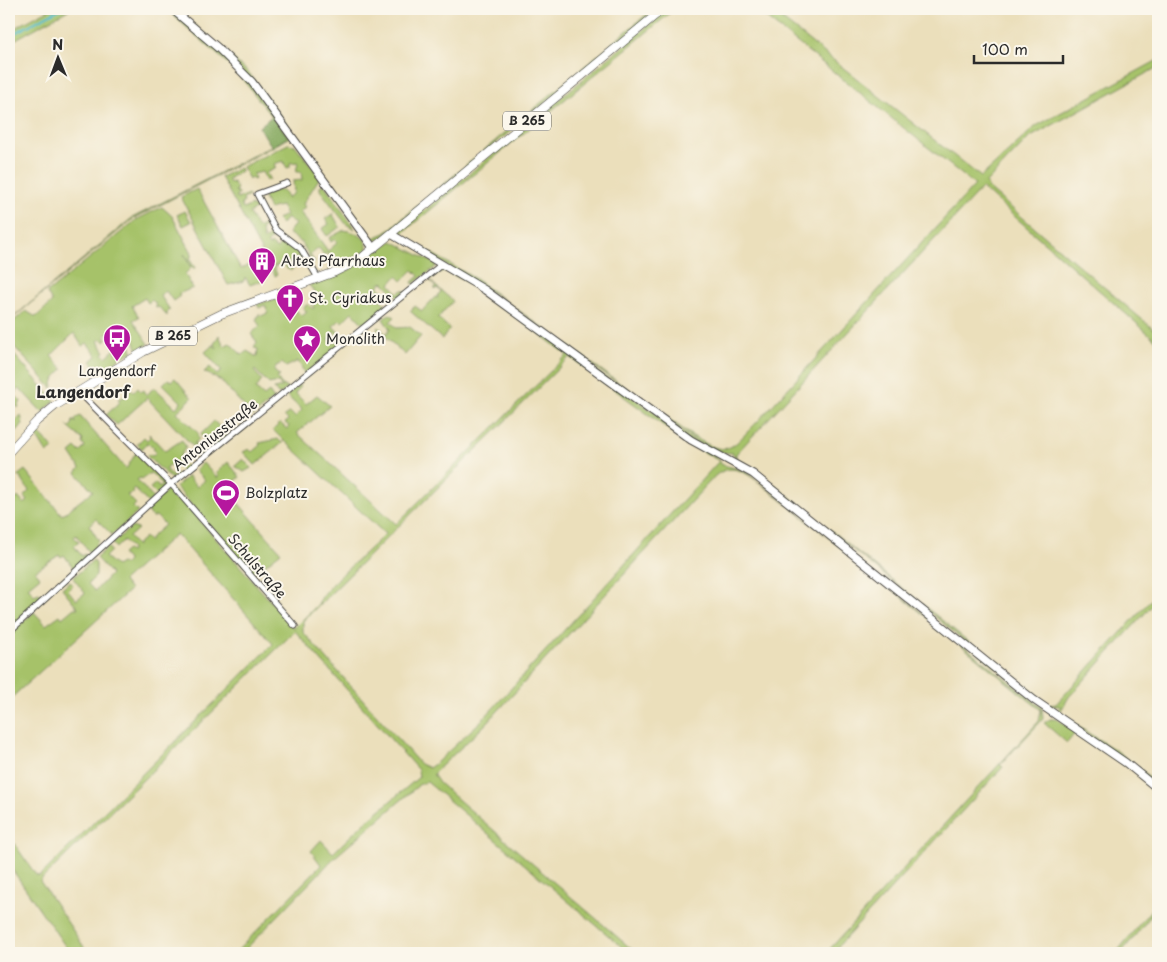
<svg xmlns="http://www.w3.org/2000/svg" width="1167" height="962" viewBox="0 0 1167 962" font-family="'Playpen Sans',sans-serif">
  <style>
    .green { fill: #a6c269; stroke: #68764a; fill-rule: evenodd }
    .forest { fill: #84a85d; stroke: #586a44 }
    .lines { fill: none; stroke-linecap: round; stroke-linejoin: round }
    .stream { stroke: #50bbcc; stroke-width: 2 }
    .street-casing { stroke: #484641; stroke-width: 7 }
    .secondary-casing { stroke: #484641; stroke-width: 9 }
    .primary-casing { stroke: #484641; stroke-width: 9 }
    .street { stroke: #fff; stroke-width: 5 }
    .secondary { stroke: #fff; stroke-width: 7 }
    .primary { stroke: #fff; stroke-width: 8 }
    .labels { text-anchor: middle; stroke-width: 4; stroke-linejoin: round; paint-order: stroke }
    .shield { fill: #fbf7ec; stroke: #696865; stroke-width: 1 }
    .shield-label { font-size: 12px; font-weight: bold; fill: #2b2b2b }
    .poi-label { font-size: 14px; fill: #2b2b2b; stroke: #fbf7ec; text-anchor: start }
    .street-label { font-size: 14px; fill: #2b2b2b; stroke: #fbf7ec }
    .quarter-label { font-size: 16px; font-weight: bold; fill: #2b2b2b; stroke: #fbf7ec }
  </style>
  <rect width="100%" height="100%" fill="#fbf7ec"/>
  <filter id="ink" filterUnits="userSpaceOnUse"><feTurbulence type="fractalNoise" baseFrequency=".02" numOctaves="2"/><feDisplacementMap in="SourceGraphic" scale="10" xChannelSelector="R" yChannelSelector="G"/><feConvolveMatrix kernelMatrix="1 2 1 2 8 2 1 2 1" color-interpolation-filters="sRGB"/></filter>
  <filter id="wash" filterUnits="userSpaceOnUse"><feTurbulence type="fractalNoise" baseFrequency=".0096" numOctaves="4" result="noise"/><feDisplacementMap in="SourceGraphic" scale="20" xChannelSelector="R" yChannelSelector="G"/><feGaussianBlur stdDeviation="1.12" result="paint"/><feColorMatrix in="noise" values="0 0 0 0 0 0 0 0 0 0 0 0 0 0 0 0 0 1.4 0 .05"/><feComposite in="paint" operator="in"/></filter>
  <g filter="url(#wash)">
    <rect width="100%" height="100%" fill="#ebdfbb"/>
    <g class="green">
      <path d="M50,9H70L9,43V31Z"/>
      <path d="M166,9H170L243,74L291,137L133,219L9,321L132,218L287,138V135L235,70Z"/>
      <path d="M174,9H177L249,73L368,235L373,238L385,233L653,9H658L379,240H371L258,87Z"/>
      <path d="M668,9H675L400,235L410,241L408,242L400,236V231Z"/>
      <path d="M755,9H769L981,177L1036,126L1158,60V67L1029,138L986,183L988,188L1158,333V342L982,188L736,454V458L766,478L1047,705L1056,704L1158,592V599L1069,697L1060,712L1062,716L1120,753L1158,784V786L1109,749L1062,717L1059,711L1060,706H1046L1031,696L875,567L764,479L737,461L733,453L718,452L699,443L499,297L414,246V243L474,278L691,435C730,459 729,450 759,420L975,185Z"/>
      <path d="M288,144L295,145L320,177L303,204L305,207L300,212L328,251L337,243L335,239L331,242L329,238L344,230C355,232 369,237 367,250L337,266L327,253L324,255L319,248L310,255L315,262L313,263L302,243L288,233L295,224L287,218L282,224L277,219L286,215L281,206L269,209L264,198C266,189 276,191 283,190L287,198L294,193L293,181L302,180L301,172H296L298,162L290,163V167L287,168L283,161L274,164L276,168L266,173L270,180L267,181L262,172L253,174L255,179L253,180L251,177L249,179L242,167Z"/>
      <path d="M240,168L241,171L228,179L230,183L233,182L237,189L235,191L239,194L236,196L237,199L248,194L249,196L243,199L244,202L241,204L243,209L252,205L253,207L256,206L257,208L249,213L258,228L265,224L266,226L261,229L264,240L271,235L273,237L267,244L270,246L271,244L277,249L283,241L288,248L293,246L299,251L306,262L303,263L299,256L290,261L293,269L291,270L287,269L283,262L274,267L277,275L275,276L221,177Z"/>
      <path d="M324,184L355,229L346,224L320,190V186Z"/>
      <path d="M197,189L241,269L257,261L266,279L250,285L245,277L244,281L228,285L181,197Z"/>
      <path d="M162,207L172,216L192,253L190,260L195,268L193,269L184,254L191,268L185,274L193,288L178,294L180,296L173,301L166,291L160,295L170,310L167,313V316L159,307L156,308L155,303L152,300L148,303L145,298L132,306L139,317L133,320L149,344L138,350L133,337L124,325L119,329L121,332L114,338L122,347L128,341L133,352L124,356L107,334L105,336L107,339L104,342L101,339L98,341L105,352L103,354L106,357L115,349L120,358L101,372L91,361L97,356L87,343L82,346L74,333L51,356L63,369L55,377L52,388L9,341V325L26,311L36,317L52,302L47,293L136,220Z"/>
      <path d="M185,211L191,222L183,226L177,215Z"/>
      <path d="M334,213L333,215L340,227L327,236L322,229L329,224L325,219Z"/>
      <path d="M392,241L436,264V267L413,284L412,282L419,276L413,270L402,281L397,276L390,284L398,293L402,290L407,292L399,298L383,282L378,286L383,291L378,297L388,307L365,326L352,312L342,322L340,320L333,326L343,337L341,339L334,331L329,339L334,344L339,340L342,344L305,374L298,361L286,367L282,363L276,366L274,371L280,376L277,378L283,386L288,388L279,395L274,389L282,387L278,382L269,384L255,370L254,371L262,380L256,389L264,396L269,392L274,399L253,416L221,381L204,372L210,367L217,375L222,371L205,352L213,345L218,349L214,344L219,335L224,346L230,343L242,355L247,351L257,357L258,349L254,348L257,342L251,334L260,326L256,320L259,314L261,316L268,313L265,305L259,308L257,304L283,297L302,316L307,312L303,308L308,304L313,309L314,307L312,305L319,298L309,285L347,271L372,254L374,256L373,253Z"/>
      <path d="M443,268L484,291L719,459L721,464C726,467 737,467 745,471L1042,708L1043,719L1000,765L1003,767L832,953H826L1039,721L1041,710L766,487C749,476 734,460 715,476L485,725L433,774L439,783L636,953H629L427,782L420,784L334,858L242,953H235L321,865L311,851L321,840L333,853L363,824L419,777L418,770L295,631L40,881L88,953H70L9,865V836L36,875L40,876L273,644L176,534L123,581L130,590L9,700V634L34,612L46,625L60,615L62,618L74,608H78L62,588L70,581L73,585L68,590L76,600L85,593L73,578L93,560L96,564V576L88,584L95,591L111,574L96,558L108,547L111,551L105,557L116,566L121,563L124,565L128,561L122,554L127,550L130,552L132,549L124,540L116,548L112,543L132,527L138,529L129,537L137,546V544L145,537L149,541L151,540L150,538L165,525L156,516L153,518L147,511L168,489L174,491L294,628L318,604C325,586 370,550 385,534L285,441L255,465L243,452L249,449L252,452L260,445L259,443L278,439L282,443L284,441L273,430L280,423L287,429L289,426L285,423L288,420L284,416L290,412L295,417L302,410L287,396L299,385L301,387L295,393L306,404L317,395L330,406L297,433L396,524L567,355L481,290L448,272L442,271L429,280L453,301L438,318L450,329L442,339L410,311L415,306L422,311L435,297L438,298L437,296L441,292L437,288L435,290V286L429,279ZM570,357L679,437L719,461L484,718L436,763L429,768L420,764L303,632V621Z"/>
      <path d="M389,314L395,317L390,322L397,328L410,327L421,336L405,355L377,329L379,327L386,334L390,329L383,319Z"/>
      <path d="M9,349L55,401L42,412L20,389L14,393L9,387Z"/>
      <path d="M175,378L192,398L177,412L199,434L197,436L199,439L194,444L201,451L205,448L207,451L203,457L147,398L117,425L106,415L120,402L118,399L127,396L131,389L133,392L138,388L141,392L144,390L147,395L154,387L176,408L181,402L163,384L168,379L171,381Z"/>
      <path d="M9,389L21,401L18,408L9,399Z"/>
      <path d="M21,415L23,424L17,431L9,424V420L13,424Z"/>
      <path d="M80,416L126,469L136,453L165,482V487L157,495L150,488L156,483L158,487H161L162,484L151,473L142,479L140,478L137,480L153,498L148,503L134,488L132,490L134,493L127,495L136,504L133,507L138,512L112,535L96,519L89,525L99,541L96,544L99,547L91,554L76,535L74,537L79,542L74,546L82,556L85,554L87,558L74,569L64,555L61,557L59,555L35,571L40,577L28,587L34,595L39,593L43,597L9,631V507L14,505L10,499L13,497L15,500L18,497L24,504L28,501L24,496L29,491L21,478L17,476L25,470L62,515L93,491L76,473L80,468L70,453L76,448L80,452L85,447L82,443L83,440L66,425L69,427L72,425L73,420L76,423L75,419Z"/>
      <path d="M214,421L228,436L213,448L200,435Z"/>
      <path d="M36,430L54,449L47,453L34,432Z"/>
      <path d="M149,434L165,451L182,440L186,447L177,461L183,467L186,465L189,468L183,472L173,462L172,466L170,464L166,469L173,477L176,474L178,477L171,479L147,456L149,454L152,456L156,452L153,449L154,447L147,443L142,449L137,444L144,437L147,440L150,437Z"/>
      <path d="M243,459L251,468L244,472L235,466Z"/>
      <path d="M228,462L240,477L226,489L281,552L255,573L250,572L176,487L188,476L197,487L205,480L195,470L203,463L217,478L219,476L216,473Z"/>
      <path d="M1050,719H1056L1076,732L1067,743L1044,723Z"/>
      <path d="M1158,901V907L1121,953H1116Z"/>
    </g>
    <path class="forest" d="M272,116L288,137L272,147L259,127Z"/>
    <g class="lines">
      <path class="stream" d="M9,36L60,9"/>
    </g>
  </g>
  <g filter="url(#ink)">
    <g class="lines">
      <g class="street-casing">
        <g id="street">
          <path d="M287,183L257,194L276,230L301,249L318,278"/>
          <path d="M79,392L171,484L295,626"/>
          <path d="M9,632L171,484L442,264"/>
        </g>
      </g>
      <g class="secondary-casing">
        <g id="secondary">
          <path d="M172,9L218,48L252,82L374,249"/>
          <path d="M391,234L485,290L691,440L753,474L1034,700L1126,763L1158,789"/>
        </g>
      </g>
      <g class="primary-casing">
        <path id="primary" d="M9,452L37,421L55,406L143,352L221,314L335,272L359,260L663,9"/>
      </g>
      <use href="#street" class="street"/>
      <use href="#secondary" class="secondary"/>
      <use href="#primary" class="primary"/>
    </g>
  </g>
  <defs>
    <g id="building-pin" transform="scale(1.4375)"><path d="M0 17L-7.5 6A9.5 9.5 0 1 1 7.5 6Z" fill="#b5179e" stroke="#fbf7ec"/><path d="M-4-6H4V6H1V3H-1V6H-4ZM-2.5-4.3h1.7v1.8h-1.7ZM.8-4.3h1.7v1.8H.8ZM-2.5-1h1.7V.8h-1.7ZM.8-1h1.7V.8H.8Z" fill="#fff"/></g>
    <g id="church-pin" transform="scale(1.4375)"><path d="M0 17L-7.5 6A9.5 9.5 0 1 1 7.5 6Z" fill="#b5179e" stroke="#fbf7ec"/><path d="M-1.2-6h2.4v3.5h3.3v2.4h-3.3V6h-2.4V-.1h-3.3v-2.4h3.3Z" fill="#fff"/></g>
    <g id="bus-pin" transform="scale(1.4375)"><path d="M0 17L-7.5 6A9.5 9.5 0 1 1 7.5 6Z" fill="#b5179e" stroke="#fbf7ec"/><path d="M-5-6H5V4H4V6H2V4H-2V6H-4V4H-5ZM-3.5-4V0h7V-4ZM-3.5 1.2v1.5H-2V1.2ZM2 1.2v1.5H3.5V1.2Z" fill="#fff"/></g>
    <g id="sight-pin" transform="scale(1.4375)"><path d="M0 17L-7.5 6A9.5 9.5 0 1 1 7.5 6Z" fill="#b5179e" stroke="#fbf7ec"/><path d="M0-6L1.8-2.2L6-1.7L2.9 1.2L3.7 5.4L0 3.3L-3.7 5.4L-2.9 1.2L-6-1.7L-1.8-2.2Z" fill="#fff"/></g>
    <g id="stadium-pin" transform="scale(1.4375)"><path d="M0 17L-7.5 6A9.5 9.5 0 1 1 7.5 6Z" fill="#b5179e" stroke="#fbf7ec"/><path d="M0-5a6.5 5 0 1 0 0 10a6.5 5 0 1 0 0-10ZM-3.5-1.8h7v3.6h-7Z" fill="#fff"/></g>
  </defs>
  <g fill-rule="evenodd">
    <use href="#building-pin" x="262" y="261"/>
    <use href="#church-pin" x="290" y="298"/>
    <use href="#bus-pin" x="117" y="338"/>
    <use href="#sight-pin" x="307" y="339"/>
    <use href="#stadium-pin" x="226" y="493"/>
  </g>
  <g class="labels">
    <g class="shield">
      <rect x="503" y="111.5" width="48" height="19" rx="4"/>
      <rect x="149" y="326.5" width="48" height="19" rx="4"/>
    </g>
    <g class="shield-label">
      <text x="527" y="125">B 265</text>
      <text x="173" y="340">B 265</text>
    </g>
    <g class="poi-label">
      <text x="281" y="266">Altes Pfarrhaus</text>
      <text x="309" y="303">St. Cyriakus</text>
      <text x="326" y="344">Monolith</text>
      <text x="117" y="376" text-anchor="middle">Langendorf</text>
      <text x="245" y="498">Bolzplatz</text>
    </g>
    <g class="street-label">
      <text transform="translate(215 435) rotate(-39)" y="5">Antoniusstraße</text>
      <text transform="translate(257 566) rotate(49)" y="5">Schulstraße</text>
    </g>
    <g class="quarter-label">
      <text x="83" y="398">Langendorf</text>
    </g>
  </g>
  <rect width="1167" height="962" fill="none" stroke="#fbf7ec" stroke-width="30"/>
  <g transform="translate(58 58) rotate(359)" stroke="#fbf7ec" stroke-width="4" paint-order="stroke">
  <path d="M0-4L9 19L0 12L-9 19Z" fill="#2b2b2b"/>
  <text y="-8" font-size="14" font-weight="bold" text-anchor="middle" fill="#2b2b2b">N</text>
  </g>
  <path d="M974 55v8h89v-8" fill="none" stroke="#2b2b2b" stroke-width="2.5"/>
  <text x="982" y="55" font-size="15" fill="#2b2b2b" stroke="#fbf7ec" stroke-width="4" paint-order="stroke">100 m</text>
</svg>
